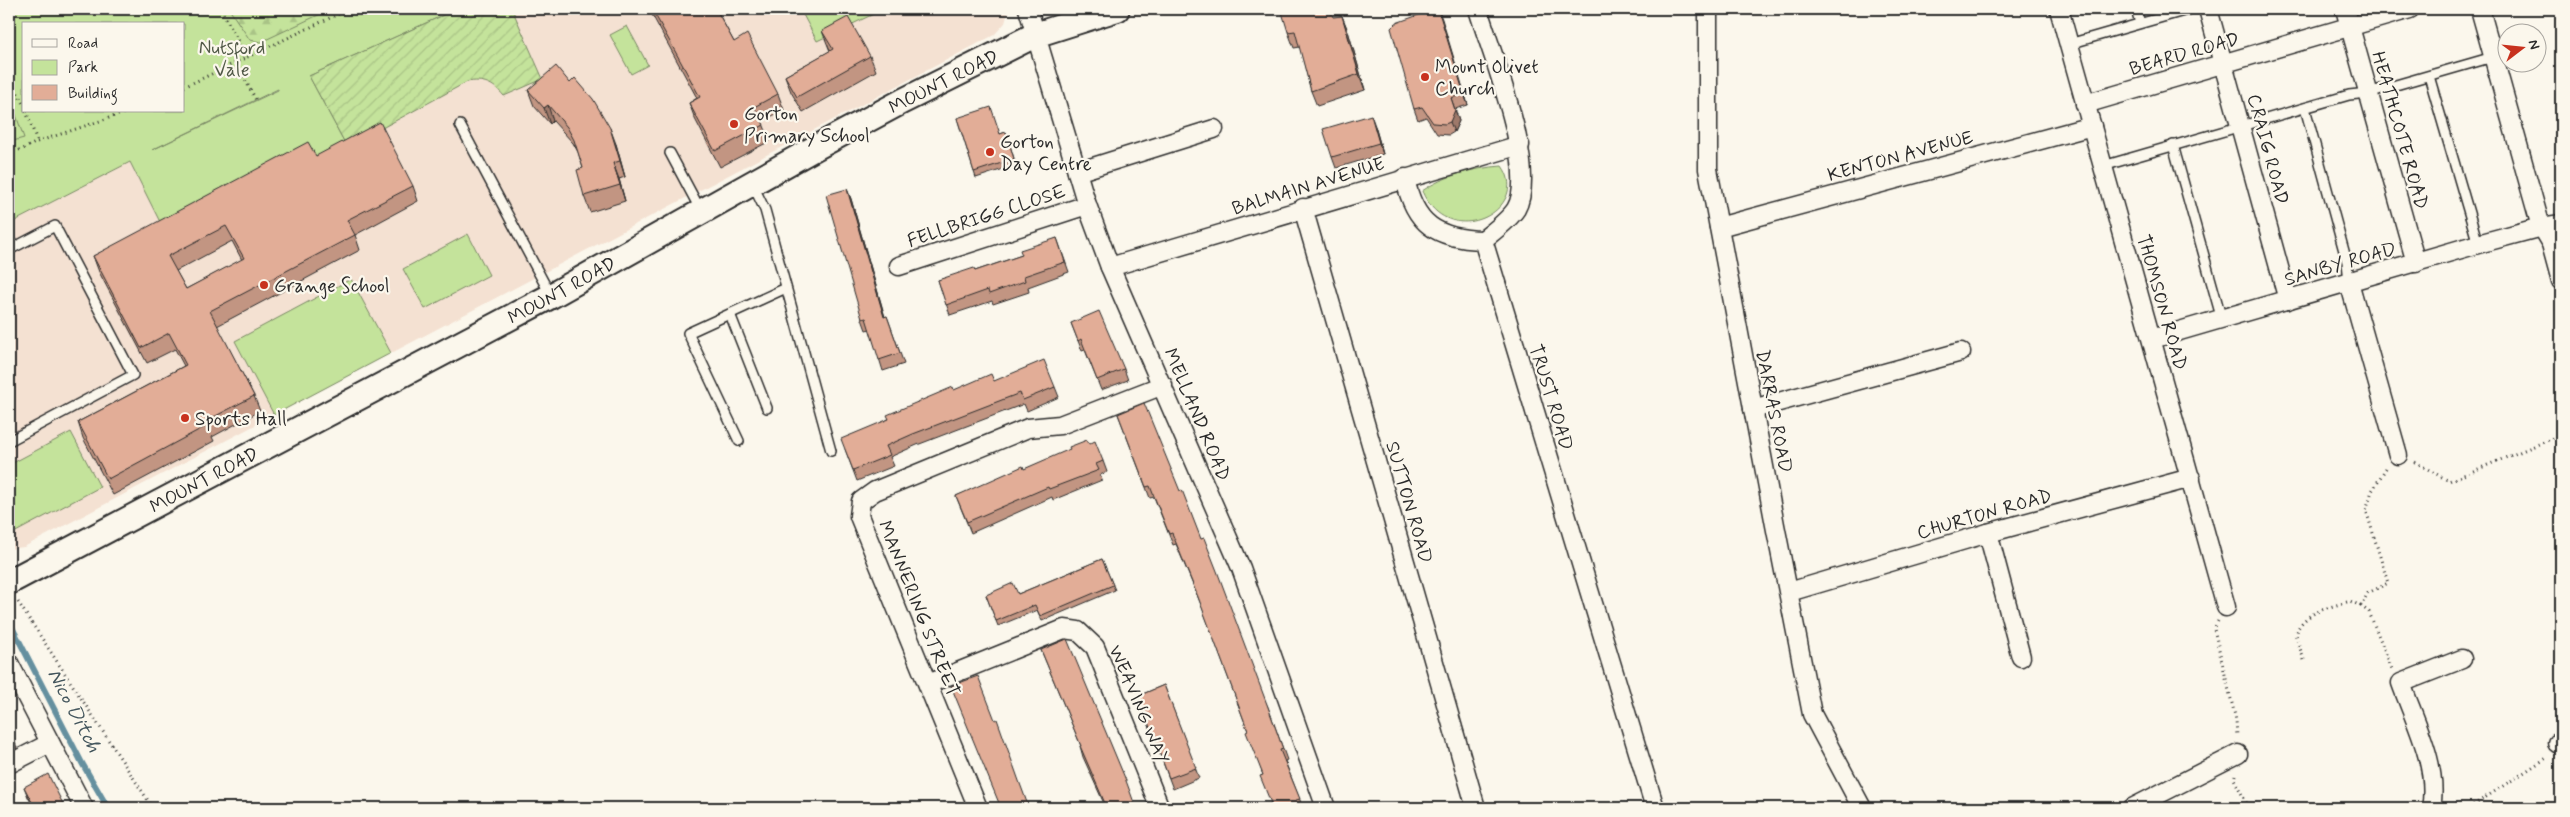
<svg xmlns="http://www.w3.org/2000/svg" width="2570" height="817" viewBox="0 0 2570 817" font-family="Mynerve,sans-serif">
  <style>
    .built { fill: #f4e1d2 }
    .green { fill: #c4e39b; stroke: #788763; fill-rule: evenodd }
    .forest { fill: url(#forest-firs); stroke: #788763 }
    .garden { fill: url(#garden-furrows); stroke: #788763 }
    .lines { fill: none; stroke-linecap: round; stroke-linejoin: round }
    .stream { stroke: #65909f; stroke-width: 6 }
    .lane-casing { stroke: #2b2b2b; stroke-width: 12 }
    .street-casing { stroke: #2b2b2b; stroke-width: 21 }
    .secondary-casing { stroke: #2b2b2b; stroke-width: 28 }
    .path { stroke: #2b2b2b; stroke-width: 3; stroke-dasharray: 1 4; stroke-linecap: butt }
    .lane { stroke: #fbf7ec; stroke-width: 9 }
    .street { stroke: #fbf7ec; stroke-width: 18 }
    .secondary { stroke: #fbf7ec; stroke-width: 24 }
    .wall { fill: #c29582; stroke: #2b2b2b; fill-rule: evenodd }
    .shaded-wall { fill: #9e796a; stroke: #2b2b2b }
    .building { fill: #e2ad97; stroke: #2b2b2b; fill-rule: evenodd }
    .poi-dot { fill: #c8321e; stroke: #fbf7ec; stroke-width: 2 }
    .labels { text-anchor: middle; stroke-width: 4.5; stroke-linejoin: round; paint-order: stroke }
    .park-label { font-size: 19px; fill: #515947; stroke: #fbf7ec }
    .street-label { font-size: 19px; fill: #2b2b2b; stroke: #fbf7ec }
    .poi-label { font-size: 19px; fill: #2b2b2b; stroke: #fbf7ec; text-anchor: start }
    .water-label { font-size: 20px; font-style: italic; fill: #43555c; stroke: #fbf7ec }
  </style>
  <defs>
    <pattern id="forest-firs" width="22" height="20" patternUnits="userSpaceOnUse" patternTransform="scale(1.25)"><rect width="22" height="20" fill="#c4e39b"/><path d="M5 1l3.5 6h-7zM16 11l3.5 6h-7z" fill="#a9c386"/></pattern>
    <pattern id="garden-furrows" width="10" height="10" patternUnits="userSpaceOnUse" patternTransform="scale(1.25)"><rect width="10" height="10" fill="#c4e39b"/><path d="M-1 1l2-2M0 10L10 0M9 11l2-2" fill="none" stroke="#a9c386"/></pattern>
  </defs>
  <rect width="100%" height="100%" fill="#fbf7ec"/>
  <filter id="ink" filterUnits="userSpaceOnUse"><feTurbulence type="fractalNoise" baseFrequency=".02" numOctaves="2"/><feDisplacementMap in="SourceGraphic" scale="10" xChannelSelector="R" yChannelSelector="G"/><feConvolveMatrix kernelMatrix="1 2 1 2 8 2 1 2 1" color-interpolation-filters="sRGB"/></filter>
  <g filter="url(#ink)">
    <path class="built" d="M457,9H1009L1005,23L994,35L24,547L9,549V224L193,129Z"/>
    <g class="green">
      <path d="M9,9H457L309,76L347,147L167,236L130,162L9,224ZM24,24H184V111H24ZM278,89V90L152,150Z"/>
      <path d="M800,9H884L817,41Z"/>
      <path d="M627,26L648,65L631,74L610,35Z"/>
      <path d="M1502,166C1533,208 1449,254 1422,191C1445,175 1474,168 1502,166Z"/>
      <path d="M468,234L489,275L425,309L403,269Z"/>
      <path d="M351,279L391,353L274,415L235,341Z"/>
      <path d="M71,432L100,487L10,535L9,465Z"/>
    </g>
    <g class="forest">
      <path d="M229,9H331L261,42L250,40Z"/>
      <path d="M9,95L24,138L9,142Z"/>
    </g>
    <path class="garden" d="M457,9H512L543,79L504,96C493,83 483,79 467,82L347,147L309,76Z"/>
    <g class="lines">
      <path class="stream" d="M12,627L82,763L108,808"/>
      <g class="lane-casing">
        <g id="lane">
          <path d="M2136,9L2140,23"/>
          <path d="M2069,44L2191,9"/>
          <path d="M2429,76L2478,244"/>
          <path d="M2305,108L2347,262L2349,282"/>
          <path d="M460,125L551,296"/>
          <path d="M2173,145L2222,320"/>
          <path d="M670,153L701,211"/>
          <path d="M2103,166L2349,95L2368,93L2493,57"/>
          <path d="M752,183L765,210L831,451"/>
          <path d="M9,250L55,226L133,375L9,441"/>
          <path d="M730,314L767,408"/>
          <path d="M739,441L688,333L786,288"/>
        </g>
      </g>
      <g class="street-casing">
        <g id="street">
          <path d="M1028,9L1087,205L1110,267L1241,568L1326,808"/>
          <path d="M1478,9C1491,53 1539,169 1516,209C1508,221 1494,231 1483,240L1655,808"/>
          <path d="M1708,9V169L1775,525L1812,714L1862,808"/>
          <path d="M2059,9L2226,607"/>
          <path d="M2208,9L2288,300"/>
          <path d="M2345,9L2416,263"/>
          <path d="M2480,9L2541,227L2551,244L2561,281"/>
          <path d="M2085,104L2410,9"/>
          <path d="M1077,172L1214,129"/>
          <path d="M1405,178C1414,224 1437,239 1483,240"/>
          <path d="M1303,208L1476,808"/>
          <path d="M1719,227L2092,126"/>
          <path d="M899,266L1087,205"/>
          <path d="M1110,267L1520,145"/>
          <path d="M2349,282L2398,455"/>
          <path d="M2152,339L2478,244L2541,227L2561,224"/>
          <path d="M1753,409L1961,352"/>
          <path d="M1988,533L2021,657"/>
          <path d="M1789,592L1988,533L2191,478"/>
          <path d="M9,663L84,808"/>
          <path d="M928,684L1064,629L1078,631L1095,647L1160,808"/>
          <path d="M2557,743L2561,745"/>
          <path d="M9,764L50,743"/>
          <path d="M978,808L859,516L861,501L875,491L1028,428L1060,425L1163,385"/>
          <path d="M2132,808L2238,754"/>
          <path d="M2431,808C2439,767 2415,722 2401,683L2462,659"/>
        </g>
      </g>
      <g class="secondary-casing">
        <g id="secondary">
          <path id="s1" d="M9,582L551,296L815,148L903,101L1035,35L1117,9"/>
        </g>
      </g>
      <g class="path">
        <path d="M221,9L240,45L249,56"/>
        <path d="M1410,9L1414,20"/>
        <path d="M236,63L256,100"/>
        <path d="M9,75L24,106"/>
        <path d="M184,87L349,9"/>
        <path d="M26,111L37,141"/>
        <path d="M9,152L23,149L37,142L130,111"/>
        <path d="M2415,462L2449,481L2551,439L2561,431"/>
        <path d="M2386,468L2372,491L2366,510L2388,583L2368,593L2361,606L2369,612L2392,669"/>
        <path d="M18,602L153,808"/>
        <path d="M2218,621L2214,629L2236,720L2237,737"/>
        <path d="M2304,660L2295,634C2305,611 2328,608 2350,601L2361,606"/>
        <path d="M2235,775L2234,779L2249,808"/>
        <path d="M2469,808L2548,757"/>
      </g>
      <use href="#lane" class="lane"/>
      <use href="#street" class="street"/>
      <use href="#secondary" class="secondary"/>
    </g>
    <g class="wall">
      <path d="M649,9H716L734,42L778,94L784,110L762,121L770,141L720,167L695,119L689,103L697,98Z"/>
      <path d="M1428,9H1446V10L1439,12L1468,105L1455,109L1459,121L1454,132L1449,135L1437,134L1426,117L1418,120L1414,109L1429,11Z"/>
      <path d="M1342,16L1348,31L1365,90L1317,106L1311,91L1300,47L1294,48L1288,32L1334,17Z"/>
      <path d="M822,31L870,56L876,71L803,112L791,92L785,76L830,51Z"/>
      <path d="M528,90L616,144L625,177L619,179L625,201L590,212L584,196L583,168L578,152L573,143L553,121L550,124L534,106Z"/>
      <path d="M957,118L1000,134L1006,132L1016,165L976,178Z"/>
      <path d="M1375,126L1383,154L1336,168L1332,157Z"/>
      <path d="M316,156L413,186L418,201L355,235L360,250L217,326L254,396L260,411L212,437L214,441L113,495L83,438L78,422L184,366L175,349L147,363L99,272L93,256ZM232,241L242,260L186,289L176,271Z"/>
      <path d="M847,189L851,199L885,317L887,316L904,364L883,371L870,329L866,330L862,319Z"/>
      <path d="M1057,238L1069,272L1028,287L1029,292L993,304L992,301L950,315L938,280L975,271L1022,255Z"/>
      <path d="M1071,323L1124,369L1128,380L1101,390L1085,350L1082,351Z"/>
      <path d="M994,381L1055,387L1059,397L1027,411L1024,404L917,445L890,457L894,466L857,481L845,449L888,419L954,390Z"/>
      <path d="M1118,414L1268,707L1287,760L1285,761L1303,808H1273L1263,775L1248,731L1202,607L1176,544L1173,545L1154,497L1150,498Z"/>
      <path d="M1089,444L1103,461L1107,472L1100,475L1102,480L1053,500L1052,497L971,533L956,496Z"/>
      <path d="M1102,559L1115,590L1042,621L1037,610L998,626L986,595L1018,594Z"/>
      <path d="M1041,650L1136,808H1106L1083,757L1080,746H1081Z"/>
      <path d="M1164,685L1199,778L1173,789L1138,696Z"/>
      <path d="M9,728L13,737L17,748L9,752Z"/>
      <path d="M24,787L65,808H34L28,797Z"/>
    </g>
    <g class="shaded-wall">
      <path d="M1438,9L1442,19L1468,105L1464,94Z"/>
      <path d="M1342,16L1348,31L1365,90L1359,74Z"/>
      <path d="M1451,98L1459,121L1454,132L1450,122Z"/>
      <path d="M548,105L553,121L550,124L544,108Z"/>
      <path d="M1371,115L1375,126L1383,154L1379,143Z"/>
      <path d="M610,128L616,144L625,177L620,161Z"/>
      <path d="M613,163L619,179L625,201L620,185Z"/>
      <path d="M847,189L851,199L888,328L884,317Z"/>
    </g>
    <g class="building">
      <path d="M652,9H716L734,42L747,34L778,94L754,107L764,125L715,151L689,103L700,97Z"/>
      <path d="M1281,9H1330L1333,17L1342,16L1359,74L1311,91L1295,31L1288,32Z"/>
      <path d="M1436,9H1438L1464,94L1451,98L1455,110L1450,122L1445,124L1433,123L1422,107L1414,109L1391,28L1396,23Z"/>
      <path d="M848,17L870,56L797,97L785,76L833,49L822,31Z"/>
      <path d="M556,66L570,83L575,78L593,99L610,128L620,161L613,163L620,185L584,196L577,170L583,168L574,140L567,127L548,105L544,108L528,90Z"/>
      <path d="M991,107L1000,134L1006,132L1014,159L974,172L957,118Z"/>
      <path d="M1371,115L1379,143L1332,157L1323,129Z"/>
      <path d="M380,122L413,186L347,220L355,235L210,311L254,396L206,421L208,425L108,479L78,422L186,365L169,333L141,348L93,256L308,142L316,156ZM226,226L244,258L186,289L168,256Z"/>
      <path d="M847,189L884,317L887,316L900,353L879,360L866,318L862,319L826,195Z"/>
      <path d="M1057,238L1065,262L1024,276L1025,281L989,294L988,290L946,305L938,280L974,268L975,271L1022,255L1020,250Z"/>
      <path d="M1099,311L1124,369L1097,380L1081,339L1078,341L1071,323Z"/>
      <path d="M1044,360L1055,387L1023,400L1020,393L913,434L886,446L890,455L853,470L841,439L889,419L887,415L953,387L954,390L991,374L994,381Z"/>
      <path d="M1144,403L1180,491L1182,490L1201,539L1204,538L1217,571L1268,707L1283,749L1280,750L1300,799L1296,800L1299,808H1273L1260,776L1263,775L1246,732L1248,731L1198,597L1172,533L1169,534L1150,486L1146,487L1118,414Z"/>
      <path d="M1087,440L1089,444L1095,441L1103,461L1096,464L1099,470L1049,489L1048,487L967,522L956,496L1023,466L1024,469L1070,449L1069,447Z"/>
      <path d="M1102,559L1113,585L1040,616L1035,605L996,621L986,595L1013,583L1018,594Z"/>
      <path d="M1067,639L1125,778L1136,808H1107L1080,746H1081L1041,650Z"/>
      <path d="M978,676L995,720L997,719L1019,781L1029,808H1001L951,686Z"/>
      <path d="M1164,685L1196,768L1169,778L1138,696Z"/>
      <path d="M9,728L13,737L9,739Z"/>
      <path d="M48,774L65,808H35L24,787Z"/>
    </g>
  </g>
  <g class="poi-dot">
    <circle cx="1425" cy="77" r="5"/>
    <circle cx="734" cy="124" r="5"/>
    <circle cx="990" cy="152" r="5"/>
    <circle cx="264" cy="285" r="5"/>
    <circle cx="185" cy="418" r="5"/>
  </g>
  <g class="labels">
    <g class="park-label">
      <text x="232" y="54">Nutsford<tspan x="232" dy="22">Vale</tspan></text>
    </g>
    <g class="street-label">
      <text transform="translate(2184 53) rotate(-16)" y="7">BEARD ROAD</text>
      <text dy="7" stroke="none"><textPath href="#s1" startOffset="1060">MOUNT ROAD</textPath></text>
      <text transform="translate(2401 130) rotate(74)" y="7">HEATHCOTE ROAD</text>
      <text transform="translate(2269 149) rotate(75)" y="7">CRAIG ROAD</text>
      <text transform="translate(1900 155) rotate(-15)" y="7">KENTON AVENUE</text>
      <text transform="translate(1308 185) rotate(-17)" y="7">BALMAIN AVENUE</text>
      <text transform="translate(986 215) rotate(-18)" y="7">FELLBRIGG CLOSE</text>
      <text transform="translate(2340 263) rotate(-16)" y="7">SANBY ROAD</text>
      <text dy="7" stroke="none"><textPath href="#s1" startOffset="625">MOUNT ROAD</textPath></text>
      <text transform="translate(2163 302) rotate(74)" y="7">THOMSON ROAD</text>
      <text transform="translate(1552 397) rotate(73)" y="7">TRUST ROAD</text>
      <text transform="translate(1775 411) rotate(79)" y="7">DARRAS ROAD</text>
      <text transform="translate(1198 414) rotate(67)" y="7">MELLAND ROAD</text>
      <text dy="7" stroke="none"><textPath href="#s1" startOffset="220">MOUNT ROAD</textPath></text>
      <text transform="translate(1410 502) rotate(74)" y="7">SUTTON ROAD</text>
      <text transform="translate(1984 513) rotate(-16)" y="7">CHURTON ROAD</text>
      <text transform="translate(920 608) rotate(68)" y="7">MANNERING STREET</text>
      <text transform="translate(1140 704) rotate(67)" y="7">WEAVING WAY</text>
    </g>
    <g class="poi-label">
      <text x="1435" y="73">Mount Olivet<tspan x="1435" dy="22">Church</tspan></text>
      <text x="744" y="120">Gorton<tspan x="744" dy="22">Primary School</tspan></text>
      <text x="1000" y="148">Gorton<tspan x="1000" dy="22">Day Centre</tspan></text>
      <text x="274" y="292">Grange School</text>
      <text x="195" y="425">Sports Hall</text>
    </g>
    <g class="water-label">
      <text transform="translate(75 710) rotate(62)" y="7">Nico Ditch</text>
    </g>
  </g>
  <rect width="2570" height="817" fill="none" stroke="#fbf7ec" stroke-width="30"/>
  <rect x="15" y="15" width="2540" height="787" fill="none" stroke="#2b2b2b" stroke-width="2" filter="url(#ink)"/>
  <rect x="22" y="22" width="162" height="90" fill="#fbf7ec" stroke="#a8a59f"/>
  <rect x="32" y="39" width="25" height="8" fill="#fbf7ec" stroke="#a8a59f"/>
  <text x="68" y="48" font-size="15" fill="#2b2b2b">Road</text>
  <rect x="32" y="60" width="25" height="15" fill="#c4e39b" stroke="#a8a59f"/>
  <text x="68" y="72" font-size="15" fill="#2b2b2b">Park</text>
  <rect x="32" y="85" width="25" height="15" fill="#e2ad97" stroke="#a8a59f"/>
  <text x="68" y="98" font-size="15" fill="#2b2b2b">Building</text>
  <g transform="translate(2522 48) rotate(74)"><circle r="24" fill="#fbf7ec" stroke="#a8a59f"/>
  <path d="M0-4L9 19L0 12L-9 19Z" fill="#c8321e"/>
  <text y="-8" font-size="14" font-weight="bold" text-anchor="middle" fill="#2b2b2b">N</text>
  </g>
</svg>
